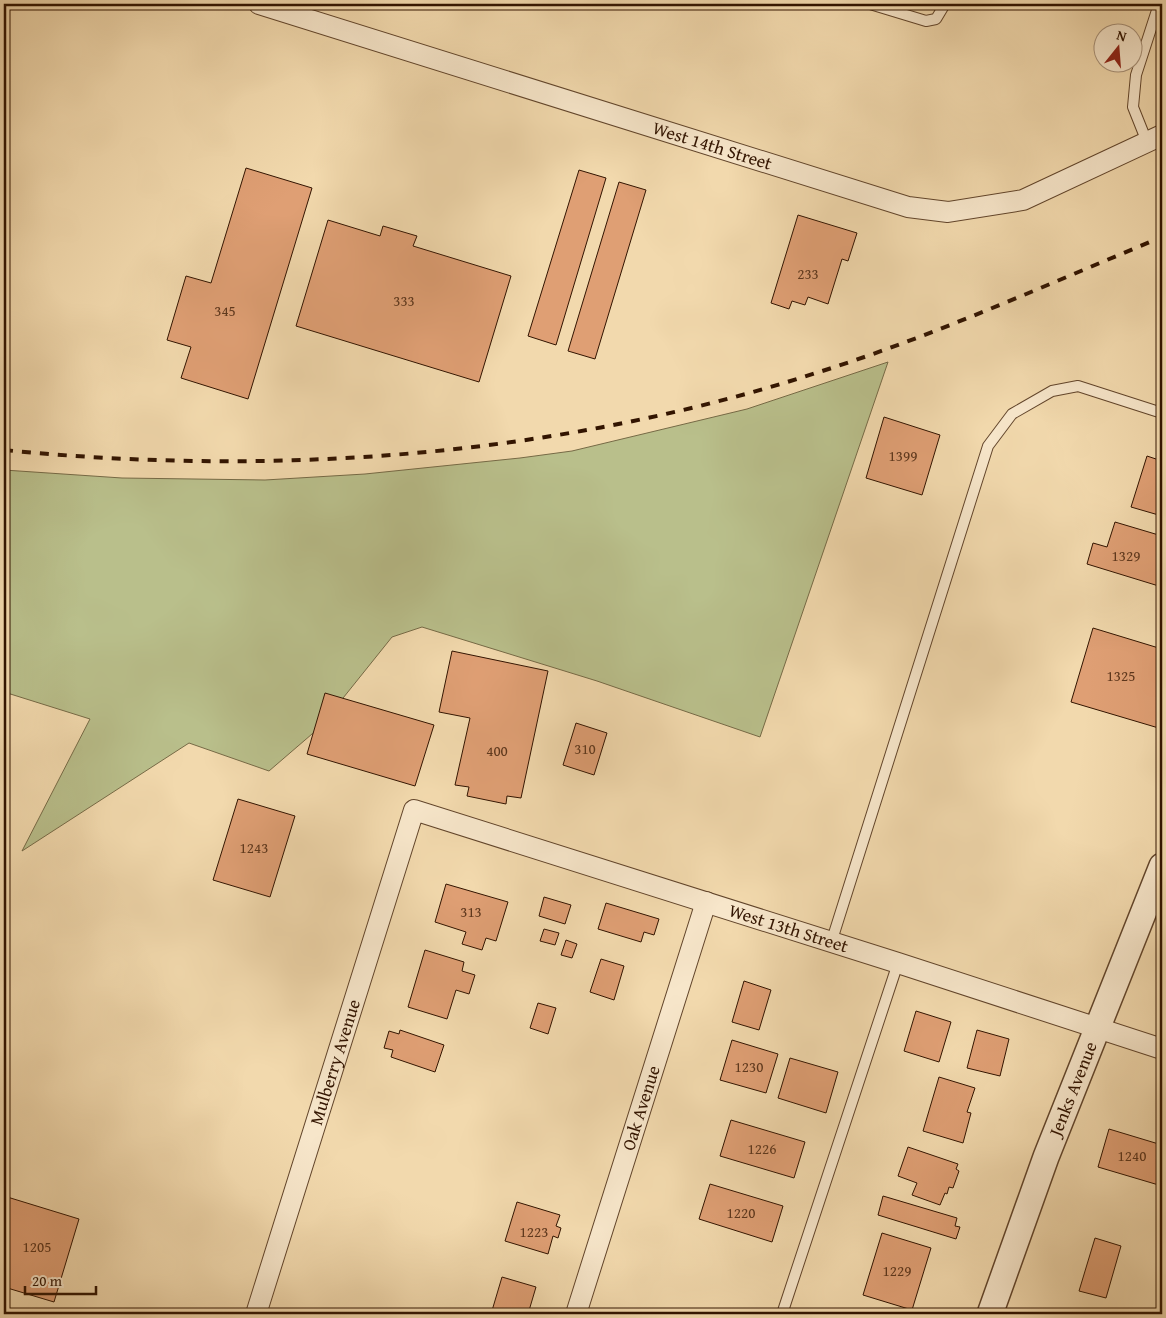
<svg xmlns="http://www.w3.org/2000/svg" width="1166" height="1318" viewBox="0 0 1166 1318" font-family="'Gentium Book Plus',serif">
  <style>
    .green { fill: #b9bf8b; stroke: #766a46 }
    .building { fill: #df9f74; stroke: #321400 }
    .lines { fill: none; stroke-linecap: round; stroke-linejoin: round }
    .service-casing { stroke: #62452b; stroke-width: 12 }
    .minor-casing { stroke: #62452b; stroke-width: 22 }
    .tertiary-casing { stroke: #62452b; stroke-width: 28 }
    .service { stroke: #f7e6ca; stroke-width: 10 }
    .minor { stroke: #f7e6ca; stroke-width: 20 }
    .tertiary { stroke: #f7e6ca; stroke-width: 25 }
    .rail { stroke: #321400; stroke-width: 4; stroke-dasharray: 9 9; stroke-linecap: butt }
    .labels { text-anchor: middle; stroke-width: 4; stroke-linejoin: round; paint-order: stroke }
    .number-label { font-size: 15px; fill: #5d371d }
    .street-label { font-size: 18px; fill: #321400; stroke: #f7e6ca }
  </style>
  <rect width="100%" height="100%" fill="#f2d9ad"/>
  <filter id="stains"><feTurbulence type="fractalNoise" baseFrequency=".004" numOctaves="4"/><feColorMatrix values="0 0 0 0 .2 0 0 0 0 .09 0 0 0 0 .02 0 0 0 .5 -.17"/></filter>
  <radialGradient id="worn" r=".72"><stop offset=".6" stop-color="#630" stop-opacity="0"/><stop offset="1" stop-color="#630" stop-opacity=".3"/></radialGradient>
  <path class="green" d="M888,362L760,737L597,681L422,627L392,637L319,728L269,771L189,743L22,851L90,719L4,692V470L122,478L265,480L365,474L520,458L572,451L747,409Z"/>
  <g class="building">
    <path d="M246,168L312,188L248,399L181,378L191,347L167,340L186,276L211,283Z"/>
    <path d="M579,170L606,178L556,345L528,336Z"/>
    <path d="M619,182L646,190L595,359L568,351Z"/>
    <path d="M798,215L857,233L848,261L842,259L828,304L808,297L805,305L792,301L789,309L771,303Z"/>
    <path d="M328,220L380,236L383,226L417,236L413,246L511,276L479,382L296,326Z"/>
    <path d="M884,417L940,435L922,495L866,478Z"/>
    <path d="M1147,456L1162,461V516L1131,507Z"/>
    <path d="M1115,522L1162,536V587L1087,564L1093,543L1107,547Z"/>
    <path d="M1093,628L1162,649V729L1071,702Z"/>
    <path d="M452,651L548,671L521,798L507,796L506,804L467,796L469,787L455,785L470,718L439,712Z"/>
    <path d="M325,693L434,725L415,786L307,754Z"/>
    <path d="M576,723L607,733L594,775L563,765Z"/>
    <path d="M238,799L295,816L270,897L213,880Z"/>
    <path d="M446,884L508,902L496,941L486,938L482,950L462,944L466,932L435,922Z"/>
    <path d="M544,897L571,905L565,924L539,916Z"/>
    <path d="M606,903L659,919L654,935L644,932L641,942L598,929Z"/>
    <path d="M544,929L559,933L555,945L540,941Z"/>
    <path d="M566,940L577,944L572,958L561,955Z"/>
    <path d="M425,950L464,962L462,971L475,975L469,994L456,990L447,1019L408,1007Z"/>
    <path d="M601,959L624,966L614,1000L590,992Z"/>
    <path d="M744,981L771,990L759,1030L732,1022Z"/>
    <path d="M538,1003L556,1008L548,1034L530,1028Z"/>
    <path d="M916,1011L951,1022L939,1062L904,1051Z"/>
    <path d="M400,1030L444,1045L435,1072L391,1057L393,1050L384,1048L389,1031L399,1034Z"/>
    <path d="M977,1030L1009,1039L1000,1076L967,1068Z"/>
    <path d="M732,1040L778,1054L766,1093L720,1080Z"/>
    <path d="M790,1058L838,1072L826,1113L778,1098Z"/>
    <path d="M939,1077L975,1088L967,1112L971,1113L963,1143L923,1131Z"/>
    <path d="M731,1120L805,1142L794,1178L720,1156Z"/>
    <path d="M1109,1129L1162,1145V1186L1098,1167Z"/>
    <path d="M908,1147L958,1164L956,1169L959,1171L953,1188L949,1187L947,1194L945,1193L940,1205L912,1195L917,1183L898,1176Z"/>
    <path d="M710,1184L783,1206L772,1242L699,1219Z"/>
    <path d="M4,1196L79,1219L54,1302L4,1287Z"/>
    <path d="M883,1196L957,1218L955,1226L960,1227L956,1239L878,1215Z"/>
    <path d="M517,1202L560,1215L556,1226L561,1228L558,1238L553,1236L548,1254L505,1241Z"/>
    <path d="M882,1233L931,1248L912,1310L863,1295Z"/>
    <path d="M1095,1238L1121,1246L1106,1298L1079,1291Z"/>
    <path d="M502,1277L536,1287L528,1314H491Z"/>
  </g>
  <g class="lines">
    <g class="service-casing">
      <g id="service">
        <path d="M870,4L926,21L936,19L945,4"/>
        <path d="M1147,142L1133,107L1136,75L1159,4"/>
        <path d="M831,943L988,446L1012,414L1052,391L1078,386L1162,413"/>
        <path d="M782,1314L898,963"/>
      </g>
    </g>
    <g class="minor-casing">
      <g id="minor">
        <path id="s1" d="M259,4L908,207L948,212L1023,200L1162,135"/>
        <path id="s2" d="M256,1314L414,810L898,963L1162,1049"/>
        <path id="s3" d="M576,1314L706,902"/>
      </g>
    </g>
    <g class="tertiary-casing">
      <g id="tertiary">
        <path id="s4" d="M990,1314L1046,1157L1162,866"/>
      </g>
    </g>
    <use href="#service" class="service"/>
    <use href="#minor" class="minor"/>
    <use href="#tertiary" class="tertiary"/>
    <path class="rail" d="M4,450C276,477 555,457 816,373C934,336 1048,284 1162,237"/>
  </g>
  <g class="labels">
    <g class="number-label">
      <text x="808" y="279">233</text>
      <text x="404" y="306">333</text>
      <text x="225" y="316">345</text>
      <text x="903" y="461">1399</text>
      <text x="1126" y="561">1329</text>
      <text x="1121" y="681">1325</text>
      <text x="585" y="754">310</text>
      <text x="497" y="756">400</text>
      <text x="254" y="853">1243</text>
      <text x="471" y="917">313</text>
      <text x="749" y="1072">1230</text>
      <text x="762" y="1154">1226</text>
      <text x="1132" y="1161">1240</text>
      <text x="741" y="1218">1220</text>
      <text x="534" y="1237">1223</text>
      <text x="37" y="1252">1205</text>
      <text x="897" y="1276">1229</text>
    </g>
    <g class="street-label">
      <text dy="6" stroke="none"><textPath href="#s1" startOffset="475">West 14th Street</textPath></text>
      <text dy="6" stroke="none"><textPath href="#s2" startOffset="921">West 13th Street</textPath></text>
      <text dy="6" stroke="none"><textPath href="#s2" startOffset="264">Mulberry Avenue</textPath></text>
      <text dy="6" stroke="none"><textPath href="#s4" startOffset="240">Jenks Avenue</textPath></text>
      <text dy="6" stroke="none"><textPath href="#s3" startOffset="216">Oak Avenue</textPath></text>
    </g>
  </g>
  <rect width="1166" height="1318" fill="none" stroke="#f2d9ad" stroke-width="20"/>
  <rect x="5" y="5" width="1156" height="1308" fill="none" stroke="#321400" stroke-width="2.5"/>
  <rect x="10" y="10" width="1146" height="1298" fill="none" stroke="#321400"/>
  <g transform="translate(1118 48) rotate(17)"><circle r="24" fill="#f7e6ca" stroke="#a89279"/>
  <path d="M0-4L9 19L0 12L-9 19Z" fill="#8f2418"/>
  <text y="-8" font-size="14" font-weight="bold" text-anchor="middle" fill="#321400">N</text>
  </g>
  <path d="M25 1286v8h71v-8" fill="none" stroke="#321400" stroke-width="2.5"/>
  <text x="32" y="1286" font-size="15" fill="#321400" stroke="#f7e6ca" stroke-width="4" paint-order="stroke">20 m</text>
  <rect width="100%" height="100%" filter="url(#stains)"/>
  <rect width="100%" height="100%" fill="url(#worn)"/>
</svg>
